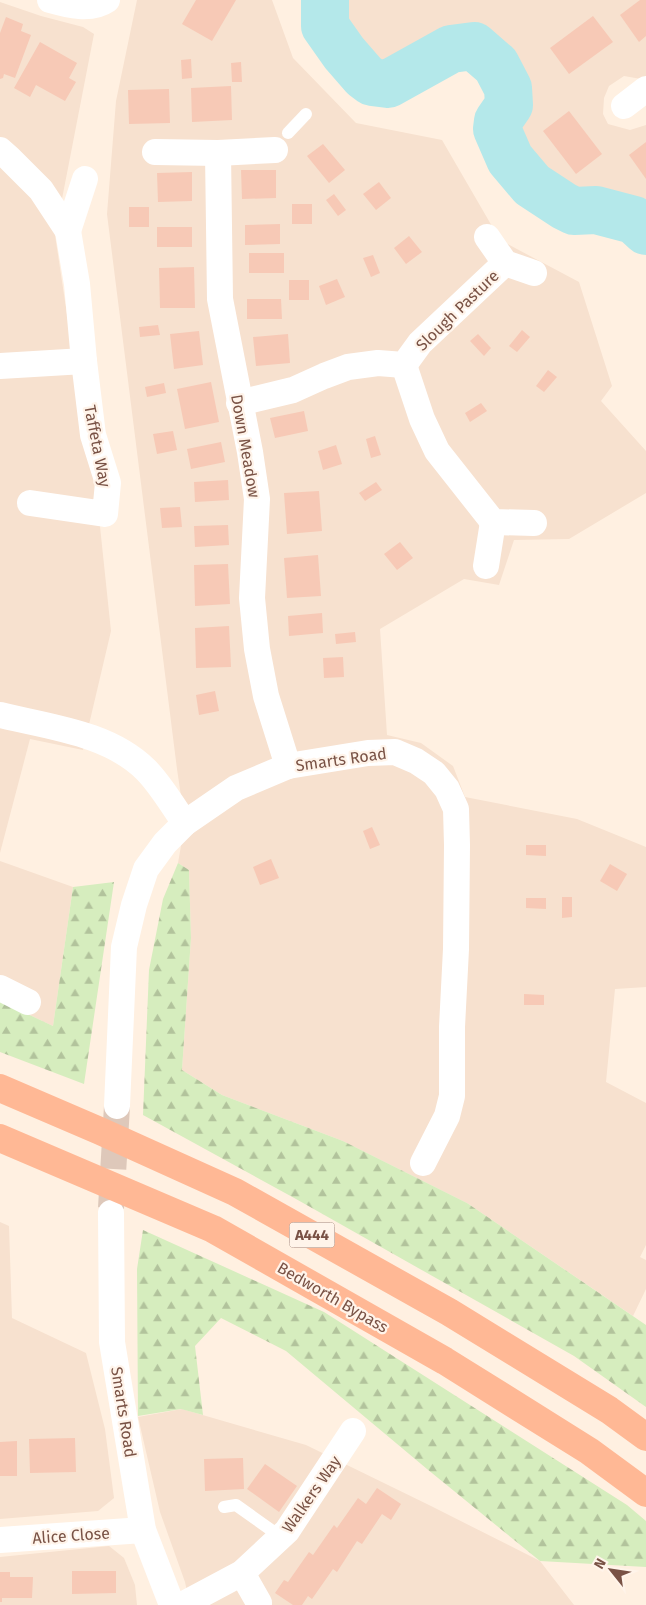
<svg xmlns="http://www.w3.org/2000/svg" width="646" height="1605" viewBox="0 0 646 1605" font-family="'Fira Sans',sans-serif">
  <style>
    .residential { fill: #f7e1cf }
    .forest { fill: url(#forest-firs) }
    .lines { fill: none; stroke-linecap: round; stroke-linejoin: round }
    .river { stroke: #b4e8ea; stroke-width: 48 }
    .building { fill: #f7c9b6 }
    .minor-tunnel { stroke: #dec8ba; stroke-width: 26; stroke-dasharray: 26 13; stroke-linecap: butt }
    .service { stroke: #fff; stroke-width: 12 }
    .minor { stroke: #fff; stroke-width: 26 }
    .trunk { stroke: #ffb895; stroke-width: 28 }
    .labels { text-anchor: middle; stroke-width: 4.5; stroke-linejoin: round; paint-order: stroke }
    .shield { fill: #fff4ea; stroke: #a18376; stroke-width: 1 }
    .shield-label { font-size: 15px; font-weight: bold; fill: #795245 }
    .street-label { font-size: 16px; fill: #795245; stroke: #fff4ea }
  </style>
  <defs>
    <pattern id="forest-firs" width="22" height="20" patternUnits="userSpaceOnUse" patternTransform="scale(1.25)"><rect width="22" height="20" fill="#d6edbe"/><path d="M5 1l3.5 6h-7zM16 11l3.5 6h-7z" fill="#b2c39c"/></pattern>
  </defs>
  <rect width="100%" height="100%" fill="#fff0e1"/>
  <g class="residential">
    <path d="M137,0H272L293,58L356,123L442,140L500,240L579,282L612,386L601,401L646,451V493L569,539L514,540L499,585L464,579L380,629L387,735L421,743L453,766L465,797L577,819L646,847V987L615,989L606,1082L646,1103V1245L640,1257L646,1260V1289L633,1316L467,1203L343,1141L222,1095L182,1070L191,938L189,870L178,863L185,823L177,769L107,214L116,101Z"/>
    <path d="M342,0H646V77L641,79L624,76L609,86L604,98L603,114L608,124L630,130L646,125V201L626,210L551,191L517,133L524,82L461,27L427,43L392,70L342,30Z"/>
    <path d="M0,2L41,16L83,27L94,34L55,235L84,427L97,498L111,631L83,750L30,739L0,853Z"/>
    <path d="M0,861L73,887L53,1026L0,1001Z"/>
    <path d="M0,1222L9,1226L12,1318L86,1353L105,1429L114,1498L98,1511L0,1519Z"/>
    <path d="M182,1409L306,1445L431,1506L540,1561L574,1605H190L185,1582L160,1512L138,1417Z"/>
    <path d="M109,1546L124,1558L135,1585L137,1605H0V1557Z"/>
  </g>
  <g class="forest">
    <path d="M178,863L189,870L191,938L182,1070L222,1095L343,1141L467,1203L646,1325V1407L574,1356L296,1199L143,1115L149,970L163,899Z"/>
    <path d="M114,882L84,1084L0,1052V1001L53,1026L73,887Z"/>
    <path d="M143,1230L324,1312L627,1505L646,1521V1567L540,1561L427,1469L286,1351L221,1318L195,1346L203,1415L181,1409L138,1416L137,1269Z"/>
  </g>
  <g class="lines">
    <path class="river" d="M325,0V26L344,53L364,76L372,82L388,84L451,49L474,46L496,65L508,88L509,105L498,121L497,129L510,159L532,185L564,206L574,211L596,210L634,220L646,231"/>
  </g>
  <g class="building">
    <path d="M196,0H236L212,41L182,24Z"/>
    <path d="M640,0H646V36L639,42L620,15Z"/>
    <path d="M593,16L613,42L569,74L550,48Z"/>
    <path d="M6,17L23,24L21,31L31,35L15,78L4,74L3,78L0,79V33Z"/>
    <path d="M40,42L77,63L69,78L76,82L65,101L36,85L30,97L14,88Z"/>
    <path d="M191,59L192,78L182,79L181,60Z"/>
    <path d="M241,62L242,82H232L231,63Z"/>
    <path d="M231,86L232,120L192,122L191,88Z"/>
    <path d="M169,89L170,123L129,124L128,90Z"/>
    <path d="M569,111L602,154L576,174L543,131Z"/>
    <path d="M646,142V179L629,155Z"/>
    <path d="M323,144L345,170L329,183L307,156Z"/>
    <path d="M241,170H276V198L242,199Z"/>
    <path d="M192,172V201L158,202L157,173Z"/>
    <path d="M379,182L391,198L376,210L363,194Z"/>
    <path d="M334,194L346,210L338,216L326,200Z"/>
    <rect x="292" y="204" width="20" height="20"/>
    <rect x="129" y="207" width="20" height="20"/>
    <path d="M280,224V244L245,245V225Z"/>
    <rect x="157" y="227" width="35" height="20"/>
    <path d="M409,236L422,252L406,264L394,248Z"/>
    <rect x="249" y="253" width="35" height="20"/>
    <path d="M373,255L380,273L371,277L363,258Z"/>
    <path d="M194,267L195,308H160L159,268Z"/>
    <path d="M337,279L345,297L326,305L319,286Z"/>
    <rect x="289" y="280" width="20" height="20"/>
    <path d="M247,299H281L282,319H247Z"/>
    <path d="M158,325L160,335L140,337L139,327Z"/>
    <path d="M522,330L530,337L517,352L509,346Z"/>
    <path d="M199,331L203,365L174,369L170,334Z"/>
    <path d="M288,334L290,363L256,366L253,337Z"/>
    <path d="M478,334L491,348L484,356L470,341Z"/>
    <path d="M548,370L557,377L544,392L536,386Z"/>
    <path d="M211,382L219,422L185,429L177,389Z"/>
    <path d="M164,383L166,393L147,397L145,387Z"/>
    <path d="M481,403L487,411L470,422L465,413Z"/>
    <path d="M304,411L308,431L275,438L270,418Z"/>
    <path d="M173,431L177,450L157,454L153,434Z"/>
    <path d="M375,436L381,455L371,458L366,439Z"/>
    <path d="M221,442L225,462L191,469L187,449Z"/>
    <path d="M336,445L342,464L323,470L318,451Z"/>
    <path d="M228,480L229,500L195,502L194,482Z"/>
    <path d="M376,482L382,490L365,501L359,493Z"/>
    <path d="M319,491L322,531L287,534L284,493Z"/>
    <path d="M180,507L182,527L162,528L160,508Z"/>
    <path d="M228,525L229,545L195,547L194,526Z"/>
    <path d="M400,542L413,558L397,570L384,554Z"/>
    <path d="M318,555L321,596L287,598L284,558Z"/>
    <path d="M228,564L230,604L195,606L194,565Z"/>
    <path d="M322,613L323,633L289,636L288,616Z"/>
    <path d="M229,626L231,667L196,668L195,628Z"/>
    <path d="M355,632L356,642L336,644L335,634Z"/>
    <path d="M343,657L344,677L324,678L323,658Z"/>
    <path d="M215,691L219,711L199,715L196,695Z"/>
    <path d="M372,827L380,845L370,849L363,831Z"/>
    <path d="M526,845H546V856L526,855Z"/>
    <path d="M271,859L279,878L260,885L253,867Z"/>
    <path d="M610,864L627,874L617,891L600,881Z"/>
    <path d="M562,897H572V917L562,918Z"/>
    <path d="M526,898H546V909L526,908Z"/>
    <path d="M524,994L544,995V1005H524Z"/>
    <path d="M75,1438L76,1472L30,1473L29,1439Z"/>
    <path d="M17,1441V1476H0V1442Z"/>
    <path d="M243,1458L244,1489L205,1491L204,1459Z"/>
    <path d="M265,1464L297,1486L279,1512L247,1489Z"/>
    <path d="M377,1488L401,1504L391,1520L382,1514L362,1544L357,1541L337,1572L333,1569L312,1599L308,1596L302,1605H293L275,1593L284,1580L288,1582L309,1552L313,1555L334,1525L337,1528L358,1498L366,1504Z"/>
    <path d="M72,1571H116V1593L72,1594Z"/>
    <path d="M0,1572H10V1577H33L32,1598H2V1602H0Z"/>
  </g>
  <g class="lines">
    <path class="minor-tunnel" d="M111,1208L117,1106"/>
    <g class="service">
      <path d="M288,133L306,114"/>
      <path d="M224,1507L236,1505L281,1537"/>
    </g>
    <g class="minor">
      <path d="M50,0C68,5 91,11 107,0"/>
      <path d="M624,106L646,89"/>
      <path d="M0,150L9,158L41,190L68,231L77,284L84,361L93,435L108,483L105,514L30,503"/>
      <path d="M155,152L218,153L275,150"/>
      <path d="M218,153L220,299L250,452L257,499L252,598L257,649L266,696L288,766"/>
      <path d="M68,231L85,179"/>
      <path d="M487,237L505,263L534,273"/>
      <path d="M404,365L422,419L437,451L493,522L534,523"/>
      <path d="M0,366L84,361"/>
      <path d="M239,403L293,390L324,376L348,367L378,363L404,365L420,343L505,263"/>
      <path d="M486,566L493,522"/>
      <path d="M0,715C49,727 109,733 146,770C161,785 172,805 185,823"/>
      <path d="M0,988L28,1002"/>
      <path d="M117,1106L124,947L134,905L146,869L165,843L185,823L236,788L288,766L368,753L395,752L416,761L434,773L447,789L456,809L457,845L456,949L452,1027V1096L447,1116L423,1163"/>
      <path d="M111,1213L112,1342L143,1530L172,1605"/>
      <path d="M0,1540L143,1530"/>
      <path d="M242,1573L259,1603"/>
      <path d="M182,1605L242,1573L287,1531L353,1431"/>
    </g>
    <g class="trunk">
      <path d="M0,1088L100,1131L235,1192L449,1312L609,1410L646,1437"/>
      <path d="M0,1138L213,1229L445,1361L589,1451L646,1493"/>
    </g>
  </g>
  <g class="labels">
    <rect class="shield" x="289.5" y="1222.5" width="45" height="25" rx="4"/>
    <g class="shield-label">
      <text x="312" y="1240">A444</text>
    </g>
    <g class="street-label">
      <text transform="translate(457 310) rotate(-44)" y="6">Slough Pasture</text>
      <text transform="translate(98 446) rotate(79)" y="6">Taffeta Way</text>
      <text transform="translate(246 446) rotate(80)" y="6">Down Meadow</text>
      <text transform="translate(341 759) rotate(-8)" y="6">Smarts Road</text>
      <text transform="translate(333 1297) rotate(30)" y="6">Bedworth Bypass</text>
      <text transform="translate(124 1412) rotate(81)" y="6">Smarts Road</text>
      <text transform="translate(311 1494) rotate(-55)" y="6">Walkers Way</text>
      <text transform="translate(71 1535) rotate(-4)" y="6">Alice Close</text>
    </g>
  </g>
  <g transform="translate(611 1570) rotate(300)" stroke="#fff4ea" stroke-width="4" paint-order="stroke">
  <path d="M0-4L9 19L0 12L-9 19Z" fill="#795245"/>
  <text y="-8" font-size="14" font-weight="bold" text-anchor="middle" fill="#795245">N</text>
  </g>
</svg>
